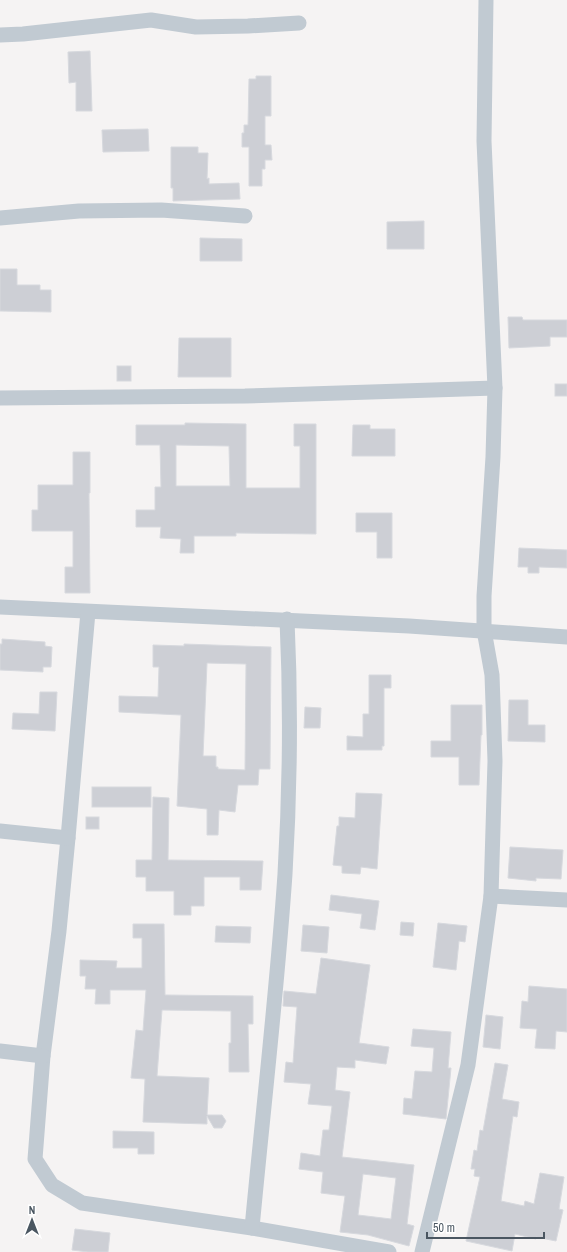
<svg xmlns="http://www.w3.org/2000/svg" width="567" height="1252" viewBox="0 0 567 1252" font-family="'Archivo Narrow',sans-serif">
	<rect width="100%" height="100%" fill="#f5f3f3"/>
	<g fill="#cdcfd5" stroke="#d7d9de" fill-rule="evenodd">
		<path d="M90 51 92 111H76V82L69 83 68 52Z"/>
		<path d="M256 76H271V116H265V145H271L272 160H265V169H262V186H249V147H242V133H244V125H248L249 79H256Z"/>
		<path d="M148 129 149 151 103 152 102 130Z"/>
		<path d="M171 147H198V153H208L207 179 209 178V184L239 183 240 199 173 201V188H171Z"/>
		<path d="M424 221V249H387V222Z"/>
		<path d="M200 238 242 239V261H200Z"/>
		<path d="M0 269H17V285H40V290H51V312L0 311Z"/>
		<path d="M508 317H522L523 320H567V337H550V346L509 348Z"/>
		<path d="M179 338H231V377H178Z"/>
		<rect x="117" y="366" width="14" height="15"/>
		<rect x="555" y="384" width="12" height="12"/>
		<path d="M185 423 246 424V488H300V446H294V424H316V534L236 533V536H194V553H180L181 539 160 538 161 527H136V510H155V487H161L160 445H136V425H185ZM176 445 229 446 230 486H176Z"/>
		<path d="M353 425H370V429H395V456H352Z"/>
		<path d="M73 452H90V493H89L90 593H65V567H73V531H32V510H38V485H73Z"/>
		<path d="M356 513H392V558H377V532H356Z"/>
		<path d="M519 548 567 550V568L539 567V573H528V567H518Z"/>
		<path d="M2 639 45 642V646L52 647 51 667H43V672L0 670V644H2Z"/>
		<path d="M184 644 271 647 270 769H259L258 785H238L235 812 219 810 218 835H207V809L177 806 181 715 119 712V696L158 697 159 667H153V645L184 646ZM207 663 246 664 245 770 218 769V767H216V756H203Z"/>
		<path d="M369 675H391V688H384V746H382V750H347V736L363 737V714H369Z"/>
		<path d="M40 692H57L55 731 12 729 13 713 39 714Z"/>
		<path d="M509 700H528V725H545V742L508 741Z"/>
		<path d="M451 705H482V735H481L479 785H459V757H431V741H451Z"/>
		<path d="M305 707 321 708 320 728H304Z"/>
		<rect x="92" y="787" width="59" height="20"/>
		<path d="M356 793 382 794 377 869 361 867 360 874 342 873V866L333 865 337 826H339V817L355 818Z"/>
		<path d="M153 797 169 798 168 860 263 861 261 890H240V877H204V906H191V915H174V891H146V877H136V860H152Z"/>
		<rect x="86" y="817" width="13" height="12"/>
		<path d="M510 847 563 850 561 879 536 878V881L508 878Z"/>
		<path d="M331 895 379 901 375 930 360 928 362 914 329 910Z"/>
		<path d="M401 922 414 923 413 936 400 935Z"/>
		<path d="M438 923 467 926 465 942 459 941 456 970 433 967Z"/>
		<path d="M133 924H164L165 995 253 996V1024H248L249 1072H229V1043H231V1011L162 1010 157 1076 209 1078 207 1115H222L226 1121 222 1128H214L207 1116V1124L143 1122 145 1079 131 1078 136 1030 143 1031 146 990H110V1004H95L96 989H85L86 976H80V960L117 961 116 968H142V938H133Z"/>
		<path d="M303 925 329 927 327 953 301 951Z"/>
		<path d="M216 926 251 927 250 943 215 942Z"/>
		<path d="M321 958 370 965 359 1043 389 1047 386 1064 355 1060V1068L337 1067 335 1090 350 1092 342 1157 414 1165 407 1224 414 1226 409 1246 368 1235 340 1232 345 1196 321 1193 323 1172 299 1169 301 1153 320 1156 323 1130H329L332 1106 308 1104 311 1084 284 1082 286 1062 293 1063 297 1007 283 1006 284 991 316 994ZM363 1174 396 1178 391 1219 358 1215Z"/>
		<path d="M529 986 567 989V1032L556 1031 555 1049 535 1048 537 1029 520 1028 522 1001 528 1002Z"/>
		<path d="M486 1015 503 1017 500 1049 483 1047Z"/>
		<path d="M413 1029 451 1032 448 1068H451L446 1119 403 1114 404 1098 412 1099 415 1071 432 1072 434 1048 411 1046Z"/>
		<path d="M495 1063 508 1065 502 1099 519 1102 517 1117 513 1116 501 1201 524 1206 525 1201 534 1204 540 1173 564 1177 559 1209 563 1210 556 1241 536 1237V1239L515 1234 512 1251 466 1241 480 1177 474 1176 475 1169H471L474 1150 477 1151 480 1130 483 1131Z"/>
		<path d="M113 1131 154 1132V1154H138V1148H113Z"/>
		<path d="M75 1229 110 1233 108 1252H88L72 1250Z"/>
	</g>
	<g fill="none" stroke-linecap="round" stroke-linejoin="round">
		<g stroke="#c1cad2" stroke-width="15">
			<path d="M0 35 23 34 151 20 196 27 248 26 299 23"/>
			<path d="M0 218 79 211 161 210 245 216"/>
			<path d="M0 398 245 396 495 388"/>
			<path d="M0 607 409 626 567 637"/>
			<path d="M88 612 68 838 59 931 43 1056 35 1159 52 1185 82 1203 252 1228 389 1252"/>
			<path d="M0 831 68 838"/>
			<path d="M491 896 567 900"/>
			<path d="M0 1051 43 1056"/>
			<path d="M252 1228C263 1110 277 992 285 874 290 789 291 704 287 619"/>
			<path d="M422 1252 468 1065 491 896 495 761 492 675 484 630V596L493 457 495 388 484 141 486 0"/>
		</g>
	</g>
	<g transform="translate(32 1220)" stroke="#ffffff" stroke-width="3" paint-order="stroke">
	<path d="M0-3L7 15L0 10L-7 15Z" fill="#4a5661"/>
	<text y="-6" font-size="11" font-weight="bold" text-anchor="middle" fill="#4a5661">N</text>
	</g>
	<path d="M427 1232v6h117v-6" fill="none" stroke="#4a5661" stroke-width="2"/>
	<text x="433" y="1232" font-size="12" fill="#4a5661" stroke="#ffffff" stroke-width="3" paint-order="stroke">50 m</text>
</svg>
